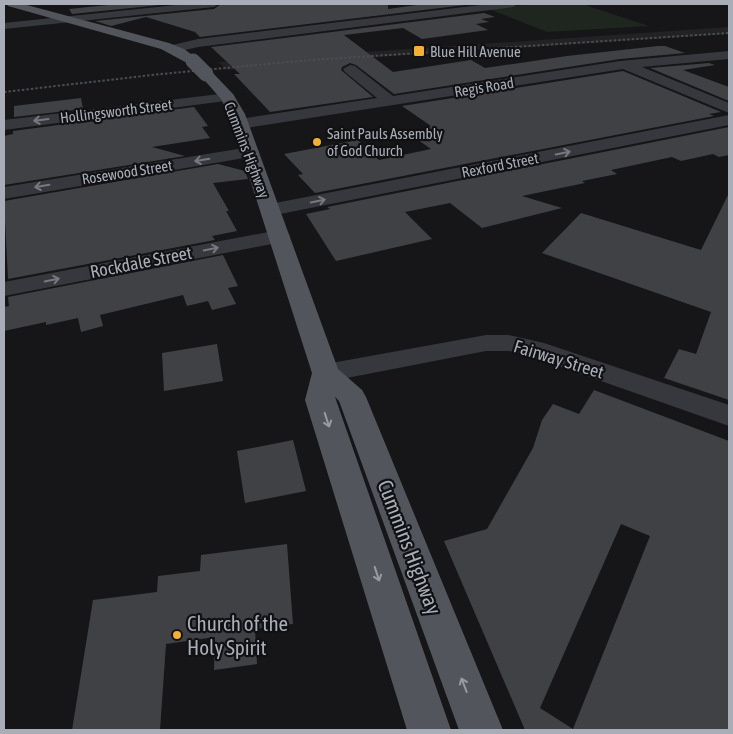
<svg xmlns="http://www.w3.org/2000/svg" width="733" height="734" viewBox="0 0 733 734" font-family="'Asap Condensed',sans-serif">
	<rect width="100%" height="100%" fill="#161618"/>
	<path fill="#222225" d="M729 27V34L345 59 227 70 218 62Z"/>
	<path fill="#1e261f" d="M533 4H582L649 26 547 32 489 9Z"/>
	<g fill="#404145" fill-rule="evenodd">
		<path d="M118 4H170L72 14 69 9Z"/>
		<path d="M221 4H388V9L424 4 465 5 200 37 195 32 146 17 111 26 95 21 214 9Z"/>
		<path d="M484 13 495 17 481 19 489 22 476 24 488 30 422 39 403 28 344 35 393 72 471 60 485 68 567 56 658 46H665L685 53 620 59 394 94 356 65 350 63 342 67 341 70 373 97 270 112 234 74H240L211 47Z"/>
		<path d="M709 63 715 65 683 70 729 87V101L650 68Z"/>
		<path d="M623 71 721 112 709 114 714 116 315 193 298 175 303 174 284 154 358 140 379 160 431 149 414 137 434 133 426 127 431 126 402 106Z"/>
		<path d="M81 98 83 109 14 117V106Z"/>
		<path d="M194 107 208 126 202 127 210 138 152 147 185 156 4 185V136L13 134V131Z"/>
		<path d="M729 127V155L719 157 713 154 681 161 672 157 611 170 617 174 582 181 585 183 522 196 562 208 482 228 450 203 405 212 432 239 336 261 306 214 330 209 327 207Z"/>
		<path d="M218 164 245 171 248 179 213 183 229 211H226L237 231 212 236 215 240 8 279 4 201Z"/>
		<path d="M729 193V400L664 378 679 349 696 354 711 312 542 253 581 213 701 250Z"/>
		<path d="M223 255 238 286 228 288 236 304 212 310 208 301 187 306 183 295 100 315 103 326 81 332 78 318 46 325V322L4 331V307L9 306 8 297Z"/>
		<path d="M217 344 223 381 164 391 162 353Z"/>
		<path d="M594 390 729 441V730H525L444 541 487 529 533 448 542 420 553 404 579 414ZM621 524 650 536 573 729 540 708Z"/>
		<path d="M293 440 306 491 245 503 237 451Z"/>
		<path d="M287 544 293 624 255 629 257 664 214 670 215 637 166 644 160 730H72L93 600 157 592 158 576 200 571 201 555Z"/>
	</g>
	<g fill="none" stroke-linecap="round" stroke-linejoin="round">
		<g fill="#37383d" fill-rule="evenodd">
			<path d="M186 4H219L214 7 4 29V23Z"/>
			<path d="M489 4H518L513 7 198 47 172 53 166 49 168 46 198 39Z"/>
			<path d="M729 51V59L642 67 729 103V113L623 69 240 129 234 127 232 124 234 121 240 119 377 98 345 72 343 69 350 65 355 66 393 96 620 61Z"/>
			<path d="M228 93 233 94 235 97 233 100 4 130V120Z"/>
			<path d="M729 115V125L270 216 263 214 260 210 263 206 270 204Z"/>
			<path d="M250 147 256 148 259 152 256 156 4 199V187Z"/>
			<path d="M279 230 287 231 290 236 287 241 4 296V282Z"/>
			<path d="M486 335H509L544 343 729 405V426L527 355 509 351H486L326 382 316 379 312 373 316 367 326 364Z"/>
		</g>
		<g fill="#53555c" fill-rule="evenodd">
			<path d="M7 4H23L169 43 184 49 199 60 197 63H187L161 49 8 6Z"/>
			<path d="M206 70 211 71 233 94 245 114 338 369 362 390 366 397 503 730H459L339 401 335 397 451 730H407L305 400 312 373 229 114 221 99 199 74Z"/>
		</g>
		<path stroke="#4a4c52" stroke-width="2" stroke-dasharray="2.5 2" stroke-linecap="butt" d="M4 92 161 74 311 60 729 33"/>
		<path stroke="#53555c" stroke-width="12" d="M192 60 194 62"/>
		<path stroke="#53555c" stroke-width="15" d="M193 61 206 74"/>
	</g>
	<defs><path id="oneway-shaft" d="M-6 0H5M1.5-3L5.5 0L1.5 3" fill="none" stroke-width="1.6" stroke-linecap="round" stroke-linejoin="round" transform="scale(1.25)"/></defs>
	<g stroke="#757881">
		<use href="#oneway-shaft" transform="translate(41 120) rotate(173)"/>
		<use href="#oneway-shaft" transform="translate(563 153) rotate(-11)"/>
		<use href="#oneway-shaft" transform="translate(202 160) rotate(171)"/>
		<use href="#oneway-shaft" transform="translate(42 186) rotate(171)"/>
		<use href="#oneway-shaft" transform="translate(318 201) rotate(-11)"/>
		<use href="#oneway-shaft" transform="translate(211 249) rotate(-11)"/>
		<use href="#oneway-shaft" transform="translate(52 280) rotate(-11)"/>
	</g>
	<g stroke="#979ba6">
		<use href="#oneway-shaft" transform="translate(327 420) rotate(72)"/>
		<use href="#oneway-shaft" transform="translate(377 574) rotate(72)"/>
		<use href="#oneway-shaft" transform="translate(464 685) rotate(-111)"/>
	</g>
	<g fill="#f2b134" stroke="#111113" stroke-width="2">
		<rect x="413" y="45" width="12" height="12" rx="2.5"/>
		<circle cx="317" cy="142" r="5"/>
		<circle cx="177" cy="635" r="5"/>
	</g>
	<g text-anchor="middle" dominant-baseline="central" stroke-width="4.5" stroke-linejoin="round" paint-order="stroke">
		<g font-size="15" fill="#a8adb8" stroke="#111113" text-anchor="start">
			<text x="430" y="51">Blue Hill Avenue</text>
			<text x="327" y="133">Saint Pauls Assembly<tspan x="327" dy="17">of God Church</tspan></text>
		</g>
		<g font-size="15" fill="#a8adb8" stroke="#111113">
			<text transform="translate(484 87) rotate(-9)">Regis Road</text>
			<text transform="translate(116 111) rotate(-7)">Hollingsworth Street</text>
			<text transform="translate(247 150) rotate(69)">Cummins Highway</text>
			<text transform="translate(500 165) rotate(-11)">Rexford Street</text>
			<text transform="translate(127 172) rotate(-9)">Rosewood Street</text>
		</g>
		<g font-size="18" fill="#a8adb8" stroke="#111113">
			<text transform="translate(141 262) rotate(-11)">Rockdale Street</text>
			<text transform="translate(559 359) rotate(17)">Fairway Street</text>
		</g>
		<g font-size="21" fill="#a8adb8" stroke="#111113">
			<text transform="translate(410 547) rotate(69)">Cummins Highway</text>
		</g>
		<g font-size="21" fill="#a8adb8" stroke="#111113" text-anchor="start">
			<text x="187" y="623">Church of the<tspan x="187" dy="24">Holy Spirit</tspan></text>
		</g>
	</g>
	<rect width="733" height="734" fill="none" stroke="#a8adb8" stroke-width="10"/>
</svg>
